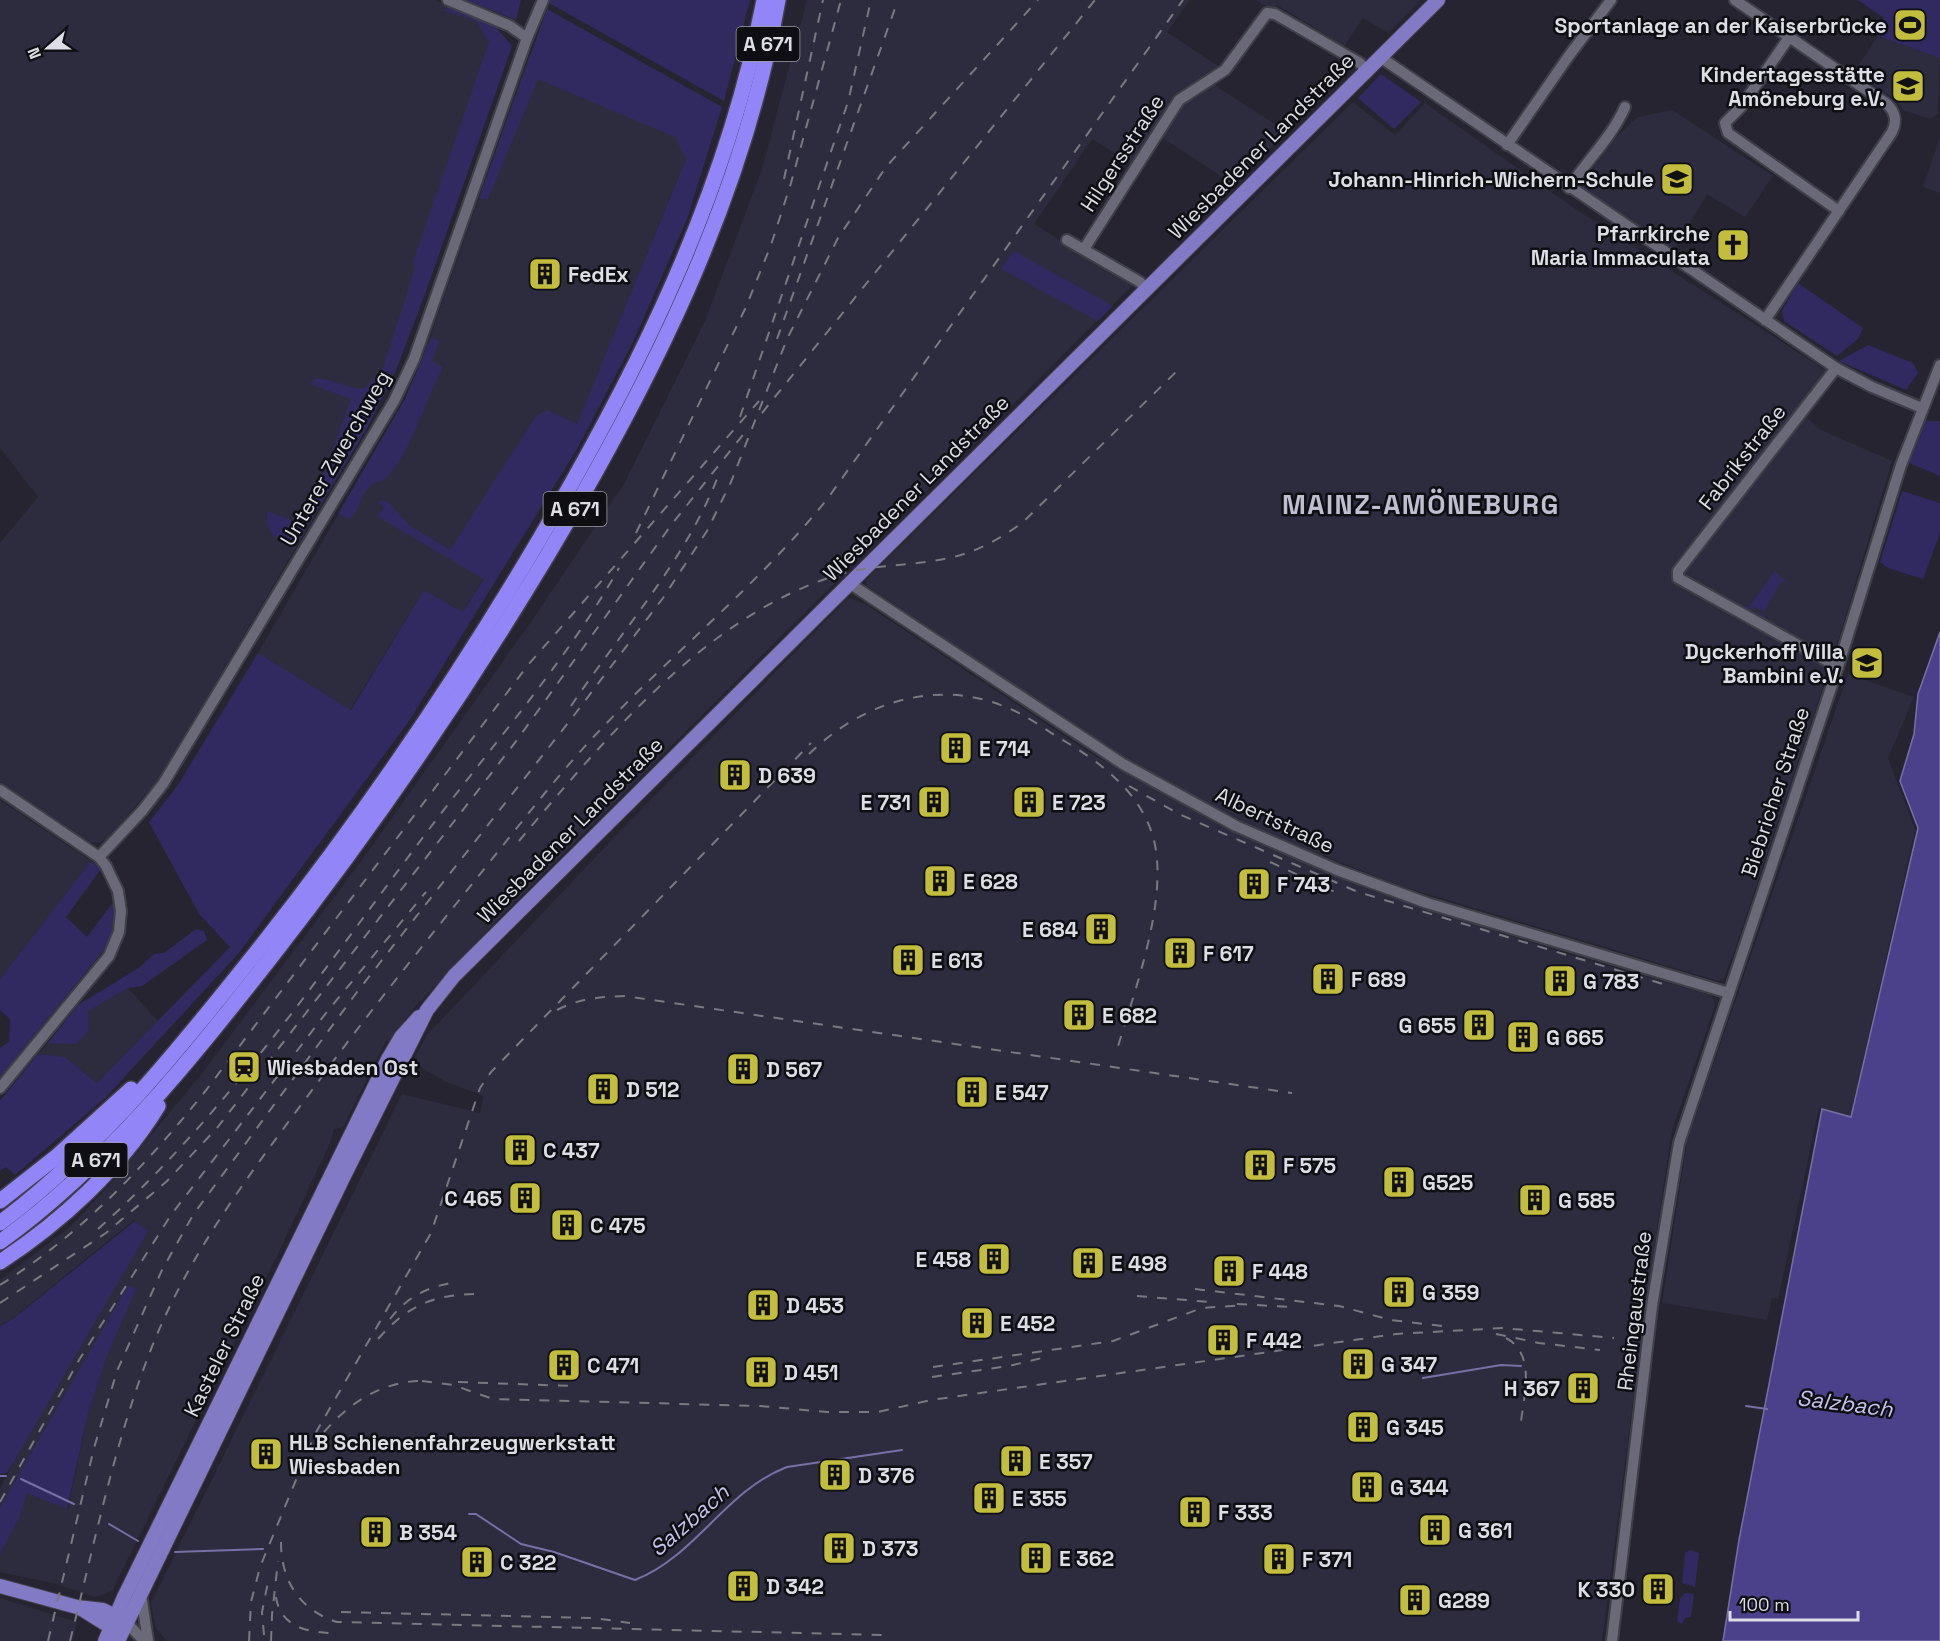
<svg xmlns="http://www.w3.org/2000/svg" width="1940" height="1641" viewBox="0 0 1940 1641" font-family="'Space Grotesk',sans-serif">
	<rect width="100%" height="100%" fill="#252430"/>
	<g fill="#2d2c3e">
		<path d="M0 0H435L494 25 512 46 425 294 396 370 367 428 157 781 108 838 99 843 89 842 0 782V543L38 497 0 448Z"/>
		<path d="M807 0H1190L1167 32 1230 74 1215 84 1219 88 1287 132 1230 186 1218 174 1152 131 1131 163 1092 139 1034 224 1133 285 508 909 415 1007 389 1042 386 1041 343 1127 334 1129 331 1141 275 1260 112 1591 95 1597 56 1584 0 1572V1556L20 1516 27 1492 68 1509 88 1413 107 1356 135 1290 128 1285 0 1507V1488L29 1433 147 1231 134 1220 13 1318 0 1325V1280L68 1229 114 1180 200 1076 362 860 533 619 625 482 705 321 762 169Z"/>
		<path d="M1256 0H1421L1388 33 1363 18 1344 46 1277 5 1273 10Z"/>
		<path d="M1878 36 1940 58 1938 114 1930 119 1903 110 1896 100 1854 72Z"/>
		<path d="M529 56 696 134 577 425 463 612 424 590 350 710 258 653 405 399 417 373Z"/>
		<path d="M1353 102 1395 135 1425 103 1574 208 1827 371 1799 411 1821 430 1892 461 1833 658 1734 952 1724 978 1718 981 1401 886 1271 835 1178 788 1088 735 867 586 866 581 871 575Z"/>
		<path d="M1672 110 1773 176 1745 217 1707 194 1673 251 1584 190 1582 183 1615 138 1638 117Z"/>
		<path d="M1940 137V193L1923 187Z"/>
		<path d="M851 599 865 604 1090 753 1221 826 1370 890 1570 955 1711 995 1714 999 1715 1006 1672 1130 1645 1309 1602 1641H167L155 1627 151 1603 402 1094 480 1113 484 1096 444 1081 415 1064 414 1059 427 1035 606 846 846 600Z"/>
		<path d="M1848 674 1914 697 1888 758 1915 830 1850 1117 1819 1108 1778 1299 1772 1298 1767 1320 1662 1303 1687 1141Z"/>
		<path d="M0 800 91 861 0 979Z"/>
		<path d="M128 988 158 1021 97 1083 65 1057 38 1054 48 1043H77L89 1030 87 1011Z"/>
		<path d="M0 1598 77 1622 73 1641H0Z"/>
	</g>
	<g fill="#312a61">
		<path d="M466 0H521L516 20Z"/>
		<path d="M550 0H750L724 101 549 3Z"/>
		<path d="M1858 0H1940V58L1878 36 1874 33 1884 18Z"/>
		<path d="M452 6 494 25 512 46 425 294 396 370 367 428 298 541 288 545C271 536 266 530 267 511L305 526 351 399 310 384 314 379C332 377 347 391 365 388L383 368 415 268 413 262 489 42 476 21 443 10Z"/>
		<path d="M547 9 722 107 687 219 633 342 577 449 409 721 238 954 105 1098 15 1175 6 1167 0 1171V1101L38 1054 65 1057 97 1083 230 947 199 914 149 822 178 785 258 653 351 710 424 590 463 612 484 579 378 517 384 507 377 502 383 500 389 503 409 525 450 550 536 416 547 410 577 424 686 159 675 137 538 79 488 199 479 198Z"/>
		<path d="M1381 74 1421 102 1394 129 1358 98Z"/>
		<path d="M1014 251 1113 306 1098 321 1001 269Z"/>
		<path d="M1798 283 1863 328 1858 339 1837 356 1784 321 1782 311Z"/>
		<path d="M431 338 439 341 432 361 443 367C427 397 410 453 388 476 383 481 373 482 368 488 359 497 360 512 349 519L338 514 405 399Z"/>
		<path d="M1868 345 1913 363 1918 373 1906 390 1839 361Z"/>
		<path d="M1926 421H1940V476L1909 463Z"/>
		<path d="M1902 491 1940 503V533L1923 579 1888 568 1880 562Z"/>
		<path d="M1775 571 1789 585 1782 581 1762 614 1767 619 1760 616 1762 611 1753 606 1751 611 1743 605 1749 607Z"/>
		<path d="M91 861 101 869 66 917 87 937 115 900 112 934 103 951 0 1077V1048L9 1042 10 1019 0 1010V979Z"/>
		<path d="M196 929 204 931 207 940 142 986 128 988 88 1011 89 1030 77 1044 48 1043 78 1005 140 967 154 954 164 953Z"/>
		<path d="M135 1221 148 1231 7 1473 0 1474V1326L14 1318Z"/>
		<path d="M128 1285 136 1289 107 1356 88 1413 67 1509 27 1493 20 1516 0 1555V1507Z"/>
		<path d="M1690 1550 1699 1553 1695 1587 1682 1583 1685 1553Z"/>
		<path d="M1685 1593 1694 1594 1691 1617 1685 1618 1682 1624 1677 1621 1680 1598Z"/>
	</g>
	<path fill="#4b418b" stroke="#7770a6" stroke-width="1.5" d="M1940 632V1641H1723L1739 1540 1822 1109 1851 1117 1918 828 1900 781 1914 734 1918 694Z"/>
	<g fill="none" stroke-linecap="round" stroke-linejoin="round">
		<g stroke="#7770a6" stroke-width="2">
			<path d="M1423 1378 1501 1365 1521 1366"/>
			<path d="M1746 1406 1767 1409"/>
			<path d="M0 1476H6"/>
			<path d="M21 1479 74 1504"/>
			<path d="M469 1514H476L521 1544 554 1552 635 1580C695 1557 726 1490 787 1467L902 1450"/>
			<path d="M109 1524 138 1541"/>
			<path d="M175 1552 263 1549"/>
		</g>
		<defs>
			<g id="minor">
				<path d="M448 0 510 26 527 38"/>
				<path d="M1735 0 1887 104C1896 113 1897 121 1892 132L1765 320"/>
				<path d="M1790 36 1741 107 1725 123 1728 133 1839 211"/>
				<path d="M1380 57 1836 368 1872 387 1922 408"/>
				<path d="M1507 145 1568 57 1611 0"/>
				<path d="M1569 188C1587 160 1612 137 1625 107"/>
				<path d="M1067 240 1140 282 1146 289"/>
				<path d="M1084 249 1179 100 1225 70 1267 13 1275 14 1360 63 1367 71"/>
				<path d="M1836 368 1678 571V578L1838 667"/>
				<path d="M849 583 1123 764 1236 826 1337 870 1427 903 1729 993"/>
				<path d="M0 790 99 857 106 866 118 891 121 911 119 932 109 956 0 1088"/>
				<path d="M99 857 142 811 163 784 394 401 414 359 527 38 543 0"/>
				<path d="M141 1594 148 1641"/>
				<path d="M127 1623 144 1641"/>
				<path d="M1612 1641 1652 1306 1679 1143 1838 667 1901 465 1940 365"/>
			</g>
			<g id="major">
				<path d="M0 1586 77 1607 103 1610 122 1619"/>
				<path d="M80 1608 117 1631"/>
				<path d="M105 1641 124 1597 388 1059 401 1037 419 1017"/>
				<path d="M118 1641 344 1176 427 1010 454 976 1438 0"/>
			</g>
			<g id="highway">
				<path d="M0 1201 56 1157 131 1089"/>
				<path d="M0 1223C104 1145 185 1042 266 940 366 813 457 679 539 540 639 370 726 195 764 0"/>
				<path d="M0 1242C108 1164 191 1059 272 956 372 828 464 694 547 556 650 383 743 200 778 0"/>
				<path d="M0 1262C61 1222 120 1168 158 1106"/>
			</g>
		</defs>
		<use href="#minor" stroke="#403f49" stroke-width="14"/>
		<use href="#major" stroke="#403f49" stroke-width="16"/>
		<use href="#highway" stroke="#403f49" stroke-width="18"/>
		<use href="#minor" stroke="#696977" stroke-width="10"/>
		<use href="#major" stroke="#827ac4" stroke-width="14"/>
		<use href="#highway" stroke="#9285f8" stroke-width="15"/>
		<g stroke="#797983" stroke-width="2" stroke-dasharray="10 10" stroke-linecap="butt">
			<path d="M784 179 823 0"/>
			<path d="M777 339 898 0"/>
			<path d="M762 413 1095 0"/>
			<path d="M740 417 848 102 871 0"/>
			<path d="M636 533 746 307 771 245 791 183 841 0"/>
			<path d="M571 706C622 630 688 558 720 471"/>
			<path d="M809 754C861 703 937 677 1008 708 1028 716 1047 731 1066 742 1106 766 1145 797 1155 845 1167 906 1133 995 1116 1053"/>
			<path d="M1129 786 1179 814 1358 892 1663 984"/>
			<path d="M519 841C602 742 702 621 828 578 866 564 905 567 944 559 973 554 998 540 1022 523L1181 367"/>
			<path d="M1270 862 1335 892"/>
			<path d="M557 1010C580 998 600 997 625 996L1292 1093"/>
			<path d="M98 1229C227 1114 324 968 427 832 492 745 566 662 619 568"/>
			<path d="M0 1285C83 1233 147 1164 207 1089L528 665 759 401"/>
			<path d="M1195 1289 1339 1306 1391 1320 1442 1326"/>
			<path d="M1137 1296 1210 1302"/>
			<path d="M0 1303 106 1233 167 1181 217 1128 517 740 672 524 746 431"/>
			<path d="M1237 1304 1291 1307"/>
			<path d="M390 1319C408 1296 427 1287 456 1282"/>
			<path d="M1496 1334 1539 1343 1600 1350"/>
			<path d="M1506 1338C1536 1354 1524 1395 1521 1422"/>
			<path d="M378 1339C408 1305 434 1294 479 1294"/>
			<path d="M933 1367 1113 1341 1202 1308 1245 1305"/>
			<path d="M932 1377 1009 1366 1050 1356"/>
			<path d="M422 1381 453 1385 493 1399 760 1406 827 1412H878L931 1400 1396 1334 1503 1328 1614 1338"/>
			<path d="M458 1382 572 1386"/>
			<path d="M324 1432C351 1401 386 1379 428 1381"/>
			<path d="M0 1502 79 1360 171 1215 326 1013 426 892"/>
			<path d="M281 1542C281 1580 299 1610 337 1622L883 1635"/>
			<path d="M276 1597C280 1626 306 1632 330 1633"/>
			<path d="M341 1612 594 1618 630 1623"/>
			<path d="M264 1635 262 1612 268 1582"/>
			<path d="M48 1641 94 1448 117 1371 162 1270 193 1215 357 992 575 714 663 598 707 531 731 482 787 339 838 238 886 167 1038 0"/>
			<path d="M70 1641C94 1546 113 1449 148 1357 187 1253 256 1166 321 1078 369 1012 421 948 472 884 507 841 541 796 578 754 658 664 753 592 828 498L1183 0"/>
			<path d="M249 1641 251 1602 260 1567 315 1434 431 1233 480 1088 491 1072 811 743"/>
			<path d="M271 1641 272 1615 278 1561"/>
		</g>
	</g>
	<defs>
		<symbol id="stadium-square" viewBox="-11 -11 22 22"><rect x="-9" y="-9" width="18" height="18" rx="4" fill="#c3bd3e" stroke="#0e0e13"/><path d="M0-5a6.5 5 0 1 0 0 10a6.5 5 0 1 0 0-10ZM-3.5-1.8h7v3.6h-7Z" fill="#111"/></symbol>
		<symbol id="school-square" viewBox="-11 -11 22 22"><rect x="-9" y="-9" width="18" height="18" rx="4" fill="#c3bd3e" stroke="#0e0e13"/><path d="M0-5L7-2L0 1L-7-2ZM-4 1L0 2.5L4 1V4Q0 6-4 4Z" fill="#111"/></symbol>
		<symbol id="church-square" viewBox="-11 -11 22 22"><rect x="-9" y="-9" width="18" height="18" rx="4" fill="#c3bd3e" stroke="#0e0e13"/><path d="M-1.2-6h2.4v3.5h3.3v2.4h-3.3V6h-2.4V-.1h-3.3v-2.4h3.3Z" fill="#111"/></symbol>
		<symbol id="building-square" viewBox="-11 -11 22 22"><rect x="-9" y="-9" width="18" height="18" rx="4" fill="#c3bd3e" stroke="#0e0e13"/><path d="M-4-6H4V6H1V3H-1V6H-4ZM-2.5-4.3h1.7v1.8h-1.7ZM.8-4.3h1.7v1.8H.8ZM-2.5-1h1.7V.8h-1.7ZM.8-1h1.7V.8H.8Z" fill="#111"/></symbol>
		<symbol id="station-square" viewBox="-11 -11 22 22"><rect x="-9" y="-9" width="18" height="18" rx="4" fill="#c3bd3e" stroke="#0e0e13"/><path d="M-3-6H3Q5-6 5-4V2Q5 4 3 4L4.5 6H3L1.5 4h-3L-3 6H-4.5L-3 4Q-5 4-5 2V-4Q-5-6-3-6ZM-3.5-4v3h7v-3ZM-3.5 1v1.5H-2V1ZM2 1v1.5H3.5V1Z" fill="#111"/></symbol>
	</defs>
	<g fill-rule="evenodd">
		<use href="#stadium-square" x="1891" y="6" width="38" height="38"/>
		<use href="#school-square" x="1889" y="67" width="38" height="38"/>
		<use href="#school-square" x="1658" y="160" width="38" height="38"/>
		<use href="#church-square" x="1714" y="226" width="38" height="38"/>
		<use href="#building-square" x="526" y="255" width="38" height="38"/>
		<use href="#school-square" x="1848" y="644" width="38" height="38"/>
		<use href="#building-square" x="937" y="729" width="38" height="38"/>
		<use href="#building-square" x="716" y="756" width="38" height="38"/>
		<use href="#building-square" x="915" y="783" width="38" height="38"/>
		<use href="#building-square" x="1010" y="783" width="38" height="38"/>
		<use href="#building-square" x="921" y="862" width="38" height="38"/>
		<use href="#building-square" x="1235" y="865" width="38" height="38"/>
		<use href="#building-square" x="1082" y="910" width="38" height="38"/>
		<use href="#building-square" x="1161" y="934" width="38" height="38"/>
		<use href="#building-square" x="889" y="941" width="38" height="38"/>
		<use href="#building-square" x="1309" y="960" width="38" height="38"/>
		<use href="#building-square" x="1541" y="962" width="38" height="38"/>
		<use href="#building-square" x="1060" y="996" width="38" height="38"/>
		<use href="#building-square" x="1460" y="1006" width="38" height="38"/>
		<use href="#building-square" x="1504" y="1018" width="38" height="38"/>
		<use href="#station-square" x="225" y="1048" width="38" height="38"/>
		<use href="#building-square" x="724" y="1050" width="38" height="38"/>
		<use href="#building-square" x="584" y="1070" width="38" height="38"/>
		<use href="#building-square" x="953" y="1073" width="38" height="38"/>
		<use href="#building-square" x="501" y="1131" width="38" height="38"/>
		<use href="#building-square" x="1241" y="1146" width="38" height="38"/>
		<use href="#building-square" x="1380" y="1163" width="38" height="38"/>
		<use href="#building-square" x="506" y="1179" width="38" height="38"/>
		<use href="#building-square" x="1516" y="1181" width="38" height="38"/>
		<use href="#building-square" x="548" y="1206" width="38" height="38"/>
		<use href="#building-square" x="975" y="1240" width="38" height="38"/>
		<use href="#building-square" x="1069" y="1244" width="38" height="38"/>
		<use href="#building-square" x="1210" y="1252" width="38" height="38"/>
		<use href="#building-square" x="1380" y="1273" width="38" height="38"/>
		<use href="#building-square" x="744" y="1286" width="38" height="38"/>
		<use href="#building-square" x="958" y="1304" width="38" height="38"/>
		<use href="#building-square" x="1204" y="1321" width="38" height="38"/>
		<use href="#building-square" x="1339" y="1345" width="38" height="38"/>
		<use href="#building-square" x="545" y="1346" width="38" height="38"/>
		<use href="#building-square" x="742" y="1353" width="38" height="38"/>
		<use href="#building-square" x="1564" y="1369" width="38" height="38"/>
		<use href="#building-square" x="1344" y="1408" width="38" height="38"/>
		<use href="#building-square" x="247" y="1435" width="38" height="38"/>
		<use href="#building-square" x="997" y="1442" width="38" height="38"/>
		<use href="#building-square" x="816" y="1456" width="38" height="38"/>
		<use href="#building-square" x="1348" y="1468" width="38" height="38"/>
		<use href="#building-square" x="970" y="1479" width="38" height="38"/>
		<use href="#building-square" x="1176" y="1493" width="38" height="38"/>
		<use href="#building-square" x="1416" y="1511" width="38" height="38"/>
		<use href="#building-square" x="357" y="1513" width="38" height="38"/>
		<use href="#building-square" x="820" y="1529" width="38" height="38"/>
		<use href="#building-square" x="1017" y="1539" width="38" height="38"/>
		<use href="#building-square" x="1260" y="1540" width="38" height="38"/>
		<use href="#building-square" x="458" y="1543" width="38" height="38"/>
		<use href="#building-square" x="724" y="1567" width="38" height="38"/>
		<use href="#building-square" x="1639" y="1570" width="38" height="38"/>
		<use href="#building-square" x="1396" y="1581" width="38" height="38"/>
	</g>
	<g text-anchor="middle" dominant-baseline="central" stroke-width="5" stroke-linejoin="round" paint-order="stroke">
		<g fill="#0e0e13" stroke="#9f9fa6" stroke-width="1.5">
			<rect x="736.5" y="27" width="63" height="34" rx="4.5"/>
			<rect x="543.5" y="492" width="63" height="34" rx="4.5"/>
			<rect x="64.5" y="1143" width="63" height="34" rx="4.5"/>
		</g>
		<g font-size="20" font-weight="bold" fill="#dddde5">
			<text x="768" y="44">A 671</text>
			<text x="575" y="509">A 671</text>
			<text x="96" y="1160">A 671</text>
		</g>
		<g font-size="21" font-weight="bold" fill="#dddde5" stroke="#0e0e13" text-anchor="start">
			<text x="1887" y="25" text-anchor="end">Sportanlage an der Kaiserbrücke</text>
			<text x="1885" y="74" text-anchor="end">Kindertagesstätte<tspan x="1885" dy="24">Amöneburg e.V.</tspan></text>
			<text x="1654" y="179" text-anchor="end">Johann-Hinrich-Wichern-Schule</text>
			<text x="1710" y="233" text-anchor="end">Pfarrkirche<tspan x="1710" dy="24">Maria Immaculata</tspan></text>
			<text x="568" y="274">FedEx</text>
			<text x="1844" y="651" text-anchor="end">Dyckerhoff Villa<tspan x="1844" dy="24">Bambini e.V.</tspan></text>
			<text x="979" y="748">E 714</text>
			<text x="758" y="775">D 639</text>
			<text x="911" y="802" text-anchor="end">E 731</text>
			<text x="1052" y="802">E 723</text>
			<text x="963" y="881">E 628</text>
			<text x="1277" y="884">F 743</text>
			<text x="1078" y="929" text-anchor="end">E 684</text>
			<text x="1203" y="953">F 617</text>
			<text x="931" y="960">E 613</text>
			<text x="1351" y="979">F 689</text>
			<text x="1583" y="981">G 783</text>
			<text x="1102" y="1015">E 682</text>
			<text x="1456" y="1025" text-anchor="end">G 655</text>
			<text x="1546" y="1037">G 665</text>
			<text x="267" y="1067">Wiesbaden Ost</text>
			<text x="766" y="1069">D 567</text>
			<text x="626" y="1089">D 512</text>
			<text x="995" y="1092">E 547</text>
			<text x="543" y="1150">C 437</text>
			<text x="1283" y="1165">F 575</text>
			<text x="1422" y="1182">G525</text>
			<text x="502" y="1198" text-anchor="end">C 465</text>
			<text x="1558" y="1200">G 585</text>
			<text x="590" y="1225">C 475</text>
			<text x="971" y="1259" text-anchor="end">E 458</text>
			<text x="1111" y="1263">E 498</text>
			<text x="1252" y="1271">F 448</text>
			<text x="1422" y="1292">G 359</text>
			<text x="786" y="1305">D 453</text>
			<text x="1000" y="1323">E 452</text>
			<text x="1246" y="1340">F 442</text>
			<text x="1381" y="1364">G 347</text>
			<text x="587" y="1365">C 471</text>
			<text x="784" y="1372">D 451</text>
			<text x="1560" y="1388" text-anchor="end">H 367</text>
			<text x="1386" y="1427">G 345</text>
			<text x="289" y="1442">HLB Schienenfahrzeugwerkstatt<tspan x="289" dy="24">Wiesbaden</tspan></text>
			<text x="1039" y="1461">E 357</text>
			<text x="858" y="1475">D 376</text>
			<text x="1390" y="1487">G 344</text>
			<text x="1012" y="1498">E 355</text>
			<text x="1218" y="1512">F 333</text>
			<text x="1458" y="1530">G 361</text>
			<text x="399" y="1532">B 354</text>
			<text x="862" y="1548">D 373</text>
			<text x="1059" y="1558">E 362</text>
			<text x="1302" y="1559">F 371</text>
			<text x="500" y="1562">C 322</text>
			<text x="766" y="1586">D 342</text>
			<text x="1635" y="1589" text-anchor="end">K 330</text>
			<text x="1438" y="1600">G289</text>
		</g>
		<g font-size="21" fill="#dddde5" stroke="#0e0e13">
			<text transform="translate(1261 146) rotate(-45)">Wiesbadener Landstraße</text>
			<text transform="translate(1122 153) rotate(-57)">Hilgersstraße</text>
			<text transform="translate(1742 457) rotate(-52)">Fabrikstraße</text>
			<text transform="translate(335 458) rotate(-60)">Unterer Zwerchweg</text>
			<text transform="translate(916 488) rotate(-45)">Wiesbadener Landstraße</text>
			<text transform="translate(1775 792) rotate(-72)">Biebricher Straße</text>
			<text transform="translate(1275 820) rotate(25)">Albertstraße</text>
			<text transform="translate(570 830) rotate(-45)">Wiesbadener Landstraße</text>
			<text transform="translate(1634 1311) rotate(-83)">Rheingaustraße</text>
			<text transform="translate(224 1345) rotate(-64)">Kasteler Straße</text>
		</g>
		<g font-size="22" font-style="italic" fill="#c4c3ed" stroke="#0e0e13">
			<text transform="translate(1845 1403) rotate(7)">Salzbach</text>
			<text transform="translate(689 1520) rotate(-41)">Salzbach</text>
		</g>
		<g font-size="27" font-weight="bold" letter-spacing="1.5" fill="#bebece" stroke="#0e0e13">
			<text x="1421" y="504">MAINZ-AMÖNEBURG</text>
		</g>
	</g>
	<g transform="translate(48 48) rotate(249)" stroke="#0e0e13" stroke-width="4.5" paint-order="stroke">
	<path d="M0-4.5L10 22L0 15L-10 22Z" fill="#dddde5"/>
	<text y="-9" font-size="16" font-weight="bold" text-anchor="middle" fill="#dddde5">N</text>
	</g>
	<path d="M1730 1611v9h128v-9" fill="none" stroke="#dddde5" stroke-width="3"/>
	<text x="1739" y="1611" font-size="18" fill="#dddde5" stroke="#0e0e13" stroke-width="4.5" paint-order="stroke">100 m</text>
</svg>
